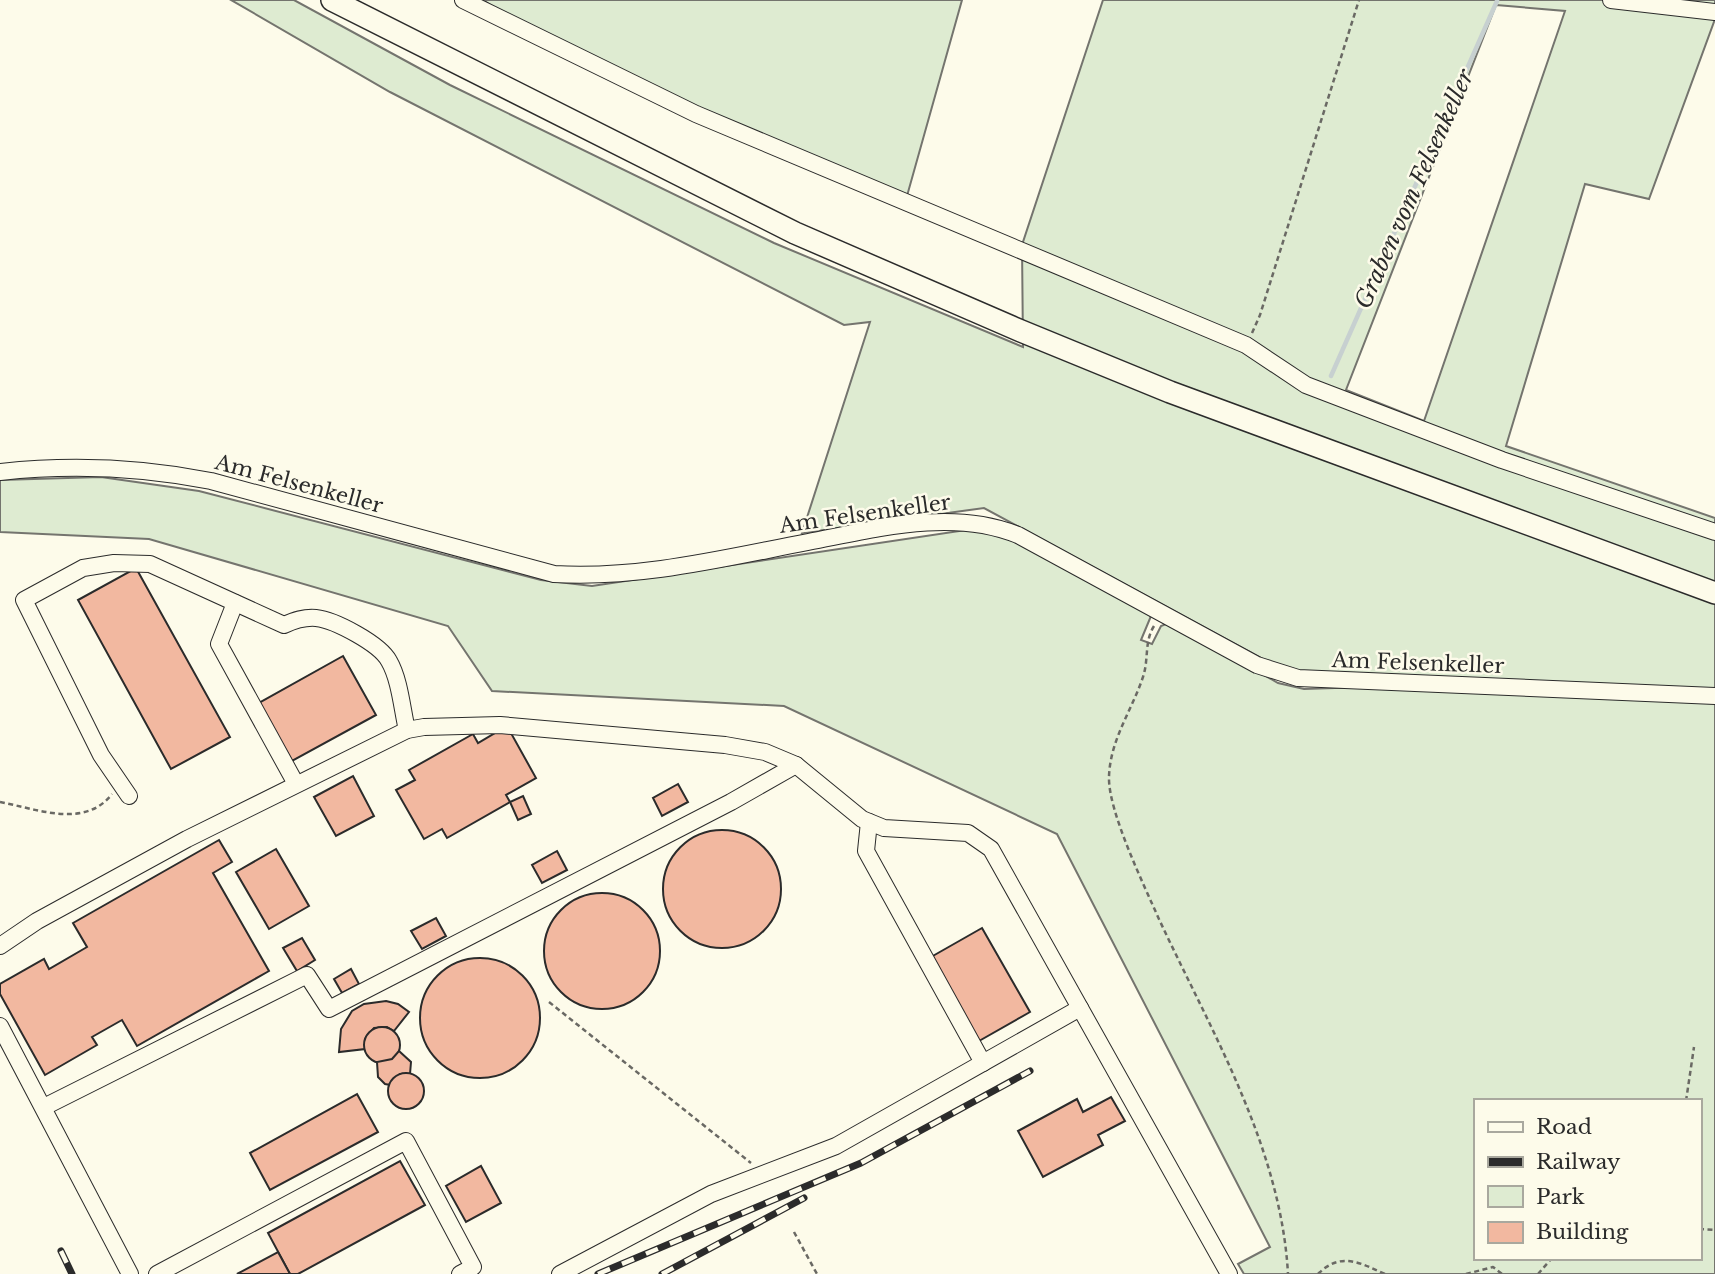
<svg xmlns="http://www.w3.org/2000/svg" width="1715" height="1274" viewBox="0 0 1715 1274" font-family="'Libre Baskerville',serif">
	<rect width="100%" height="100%" fill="#fdfbea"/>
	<g fill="#deebd1" stroke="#74746e" stroke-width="2" fill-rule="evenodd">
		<path d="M231 0H294L450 85 774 243 1023 347 1022 245 1103 0H1715V19L1649 199 1585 184 1506 446 1715 518V692L1317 675 1272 664 984 508 802 533 870 322 844 325 390 92ZM1496 5 1565 11 1424 421 1346 390Z"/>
		<path d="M483 0H962L907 196 708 113 504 14Z"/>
		<path d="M101 477 199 491 541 580 592 586 986 527 1147 609 1151 616 1141 640 1152 644 1161 626 1171 622 1278 683 1304 689 1366 687 1715 702V1274H1244L1238 1264 1270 1247 1057 834 784 706 492 691 448 626 149 539 0 532V480ZM1475 1101H1699V1258H1475Z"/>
	</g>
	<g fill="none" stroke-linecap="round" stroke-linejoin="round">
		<path stroke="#c7d0d0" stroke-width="4.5" d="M1331 376 1497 1"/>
	</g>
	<g fill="#f2b8a0" stroke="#2b2b2b" stroke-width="2">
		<path d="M136 568 230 737 171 769 78 600Z"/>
		<path d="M343 656 376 715 292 761 259 703Z"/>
		<path d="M507 726 536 778 506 795 510 802 447 838 442 829 424 839 396 790 415 780 409 770 473 734 478 743Z"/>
		<path d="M353 776 374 816 336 836 314 797Z"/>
		<path d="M678 784 688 802 662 816 653 798Z"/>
		<path d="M523 796 531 814 518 820 510 802Z"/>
		<circle cx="722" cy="889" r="59"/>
		<path d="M219 840 232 862 213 873 269 971 137 1046 122 1020 92 1037 97 1045 45 1075 0 994V984L44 959 49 969 87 947 73 923Z"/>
		<path d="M276 849 309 906 269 929 236 872Z"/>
		<path d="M557 851 567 870 542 883 532 865Z"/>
		<circle cx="602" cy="951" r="58"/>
		<path d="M436 918 446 936 422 949 411 931Z"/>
		<path d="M982 928 1030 1012 979 1041 931 957Z"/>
		<path d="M302 938 315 960 297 971 283 948Z"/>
		<circle cx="480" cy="1018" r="60"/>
		<path d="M351 969 359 984 342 993 334 979Z"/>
		<path d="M386 1001 398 1004 409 1012 394 1031 387 1027 374 1028 366 1037 365 1049 339 1052 341 1029 352 1011 364 1004Z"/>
		<circle cx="382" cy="1045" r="18"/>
		<path d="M399 1051 411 1062 410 1074H400L390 1085 385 1084 378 1077 377 1062 392 1059Z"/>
		<circle cx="406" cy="1091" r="18"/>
		<path d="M357 1094 378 1132 270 1190 250 1153Z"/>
		<path d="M1111 1097 1125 1121 1098 1135 1103 1145 1043 1177 1018 1131 1077 1099 1083 1112Z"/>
		<path d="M400 1161 425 1205 298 1274H290L268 1233Z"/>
		<path d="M481 1166 501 1203 466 1222 446 1186Z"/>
		<path d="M278 1252 290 1274H237Z"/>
	</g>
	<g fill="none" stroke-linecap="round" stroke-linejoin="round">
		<defs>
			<g id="minor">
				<path d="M463 0 696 114 1246 345 1306 385 1502 460 1715 532"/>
				<path d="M1611 0 1715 12"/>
				<path d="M0 472C72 464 140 467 211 481L554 574C641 579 724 558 808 542 876 529 952 508 1018 535L1257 665 1298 678 1715 696"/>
				<path d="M235 603 219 644 296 784"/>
				<path d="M129 796 101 755 24 600 83 568 114 563 150 564 284 625C295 620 304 617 316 618 335 620 380 644 389 661 400 680 402 709 407 730"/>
				<path d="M869 822 866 851 983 1063"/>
				<path d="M0 946 37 921 187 839 407 730 424 727 500 725 725 745 765 752 796 765 862 819 884 828 968 833 991 849 1229 1274"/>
				<path d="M0 1026 130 1274"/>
				<path d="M44 1107 307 975 329 1009 731 802 796 765"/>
				<path d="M157 1274 406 1141 473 1267 460 1274"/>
				<path d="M560 1274 711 1194 836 1146 1080 1008"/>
			</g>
			<path id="major" d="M332 0 795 233 1021 331 1170 392 1715 593"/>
		</defs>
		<use href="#minor" stroke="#2b2b2b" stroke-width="18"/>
		<use href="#major" stroke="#2b2b2b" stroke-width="24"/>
		<g stroke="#6a6964" stroke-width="2.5" stroke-dasharray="5 3.5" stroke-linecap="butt">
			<path d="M1252 333 1260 315 1359 0"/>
			<path d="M1154 626C1144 642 1149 659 1143 677 1132 710 1110 740 1109 777 1108 811 1144 885 1158 917 1211 1031 1281 1147 1288 1274"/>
			<path d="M0 802C37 809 85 829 112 794"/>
			<path d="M549 1002 751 1163"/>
			<path d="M1686 1101 1694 1047"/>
			<path d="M1699 1229 1715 1230"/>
			<path d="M794 1232 817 1274"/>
			<path d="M1318 1274C1341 1251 1360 1263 1385 1274"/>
			<path d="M1466 1274 1493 1267 1502 1274"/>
			<path d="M1538 1274 1552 1258"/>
		</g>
		<use href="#minor" stroke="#fdfbea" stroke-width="16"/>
		<use href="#major" stroke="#fdfbea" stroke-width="21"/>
		<defs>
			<g id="rail">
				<path d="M61 1251 72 1274"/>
				<path d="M598 1274 861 1163 1030 1071"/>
				<path d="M662 1274 804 1198"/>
			</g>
		</defs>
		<use href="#rail" stroke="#2b2b2b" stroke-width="7"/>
		<use href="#rail" stroke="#fdfbea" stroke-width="4.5" stroke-dasharray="13" stroke-linecap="butt"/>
	</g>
	<g text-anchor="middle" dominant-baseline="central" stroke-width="5" stroke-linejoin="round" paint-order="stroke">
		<g font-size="21" fill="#2b2b2b" stroke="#fdfbea">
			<text transform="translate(299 484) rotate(15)">Am Felsenkeller</text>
			<text transform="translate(865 514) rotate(-8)">Am Felsenkeller</text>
			<text transform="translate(1418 663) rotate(2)">Am Felsenkeller</text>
		</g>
		<g font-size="23" font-style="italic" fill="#2b2b2b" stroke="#fdfbea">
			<text transform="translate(1414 189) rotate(-66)">Graben vom Felsenkeller</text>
		</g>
	</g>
	<rect x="1474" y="1099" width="228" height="161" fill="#fdfbea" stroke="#a9a89e" stroke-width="2"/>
	<rect x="1488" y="1122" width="35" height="10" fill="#fdfbea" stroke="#a9a89e" stroke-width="2"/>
	<text x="1536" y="1134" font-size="21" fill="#2b2b2b">Road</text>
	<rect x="1488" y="1157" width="35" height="10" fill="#2b2b2b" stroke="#a9a89e" stroke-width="2"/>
	<text x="1536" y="1169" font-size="21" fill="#2b2b2b">Railway</text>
	<rect x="1488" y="1186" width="35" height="21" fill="#deebd1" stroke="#a9a89e" stroke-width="2"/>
	<text x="1536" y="1204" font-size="21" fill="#2b2b2b">Park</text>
	<rect x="1488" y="1222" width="35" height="21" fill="#f2b8a0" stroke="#a9a89e" stroke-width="2"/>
	<text x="1536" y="1239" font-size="21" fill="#2b2b2b">Building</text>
</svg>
